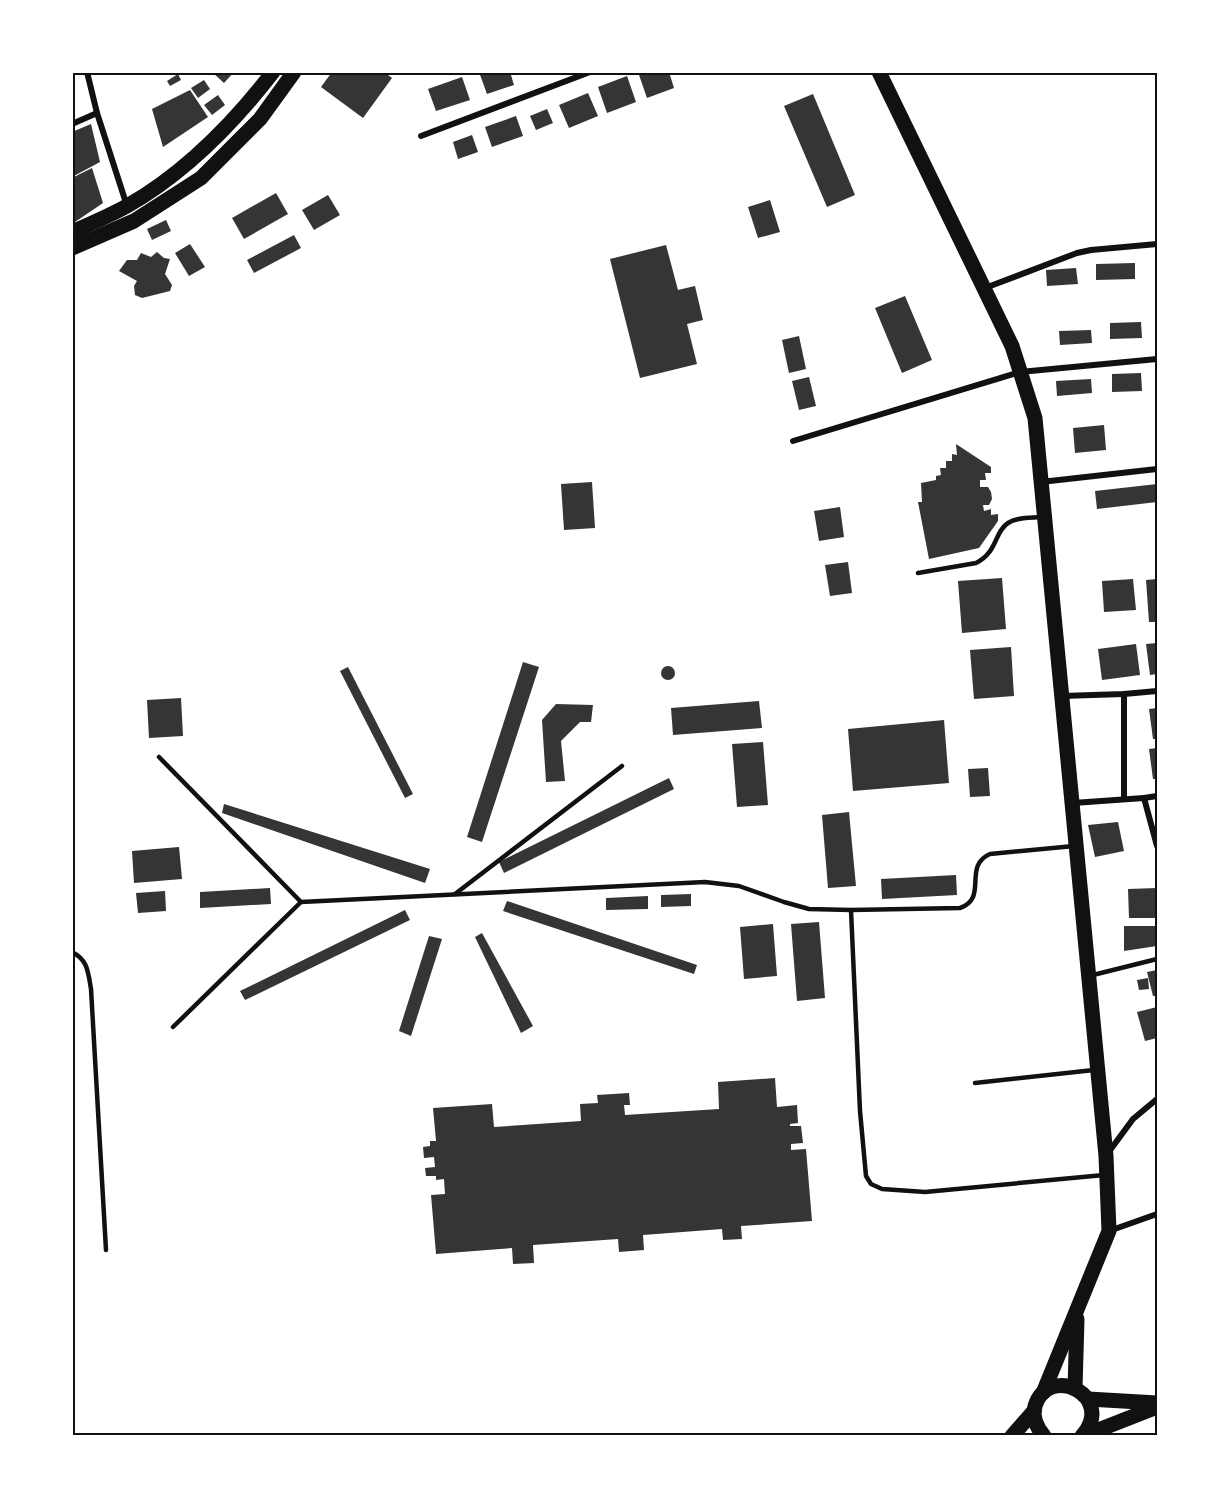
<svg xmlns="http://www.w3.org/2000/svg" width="1229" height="1508" viewBox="0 0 1229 1508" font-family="'Fira Sans Condensed',sans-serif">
	<rect width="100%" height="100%" fill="#fff"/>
	<g fill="#353535">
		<path d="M212 72H234L224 83Z"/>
		<path d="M332 72H384L392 78 363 118 321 87Z"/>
		<path d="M479 72H510L514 85 487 94Z"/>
		<path d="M638 72H669L674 88 647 98Z"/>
		<path d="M178 74 181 80 170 86 167 81Z"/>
		<path d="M627 76 636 102 607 113 598 87Z"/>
		<path d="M462 77 470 100 436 111 428 89Z"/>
		<path d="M204 80 210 89 198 98 191 88Z"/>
		<path d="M190 90 208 117 163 147 152 109Z"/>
		<path d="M588 93 598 116 569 128 559 105Z"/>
		<path d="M813 94 855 195 827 207 784 106Z"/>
		<path d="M218 95 225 105 212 115 204 105Z"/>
		<path d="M547 109 553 123 536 130 530 116Z"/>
		<path d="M516 116 523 136 492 147 485 127Z"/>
		<path d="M91 124 100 162 72 177V132Z"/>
		<path d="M472 135 478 152 458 159 453 142Z"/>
		<path d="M92 168 103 203 72 224V178Z"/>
		<path d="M276 193 288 214 244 239 232 218Z"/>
		<path d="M328 195 340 215 314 230 302 210Z"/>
		<path d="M770 200 780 232 758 238 748 207Z"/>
		<path d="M166 220 171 231 152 240 147 229Z"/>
		<path d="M294 235 301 248 254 273 247 260Z"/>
		<path d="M190 244 205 267 189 276 175 253Z"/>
		<path d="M666 245 678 290 695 286 703 320 687 324 697 364 640 378 610 259Z"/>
		<path d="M157 252 164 258 170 259 165 274 172 285 170 291 142 298 135 295 134 286 137 281 119 271 127 260H137L141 253 151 257Z"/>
		<path d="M1135 263V279L1096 280V264Z"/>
		<path d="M1076 268 1078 284 1047 286 1046 270Z"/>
		<path d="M905 296 932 360 902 373 875 308Z"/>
		<path d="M1141 322 1142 338 1110 339V323Z"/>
		<path d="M1091 330 1092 343 1060 345 1059 331Z"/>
		<path d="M799 336 806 369 789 373 782 340Z"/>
		<path d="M1141 373 1142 391 1112 392V374Z"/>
		<path d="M809 377 816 406 799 410 792 381Z"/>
		<path d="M1091 379 1092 393 1057 396 1056 381Z"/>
		<path d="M1104 425 1106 450 1075 453 1073 428Z"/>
		<path d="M956 444 991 467V473H985L986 480H980V487H988L991 492 992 499 989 505H983L984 511 991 509V515L998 514V521L979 548 929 559 918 502H922L921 483 936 480V476L941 475 940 468H946V461H952V454L957 455Z"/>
		<path d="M592 482 595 528 564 530 561 484Z"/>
		<path d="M1157 484V502L1097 509 1095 491Z"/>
		<path d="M840 507 844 537 819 541 814 511Z"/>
		<path d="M848 562 852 593 830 596 825 565Z"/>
		<path d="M1002 578 1006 629 962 633 958 581Z"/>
		<path d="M1133 579 1136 610 1104 612 1102 581Z"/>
		<path d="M1157 579V622H1149L1146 580Z"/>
		<path d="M1157 643V674L1150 675 1146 644Z"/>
		<path d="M1136 644 1140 675 1102 680 1098 649Z"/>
		<path d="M1011 647 1014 696 974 699 970 650Z"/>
		<path d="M523 662 539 667 482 842 467 837Z"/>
		<circle cx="668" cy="673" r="7"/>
		<path d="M348 667 413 794 405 798 340 671Z"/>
		<path d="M181 698 183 736 149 738 147 700Z"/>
		<path d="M759 701 762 728 673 735 671 708Z"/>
		<path d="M556 704 593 705 591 722H580L561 741 565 781 546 782 542 720Z"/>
		<path d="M1157 708V739H1153L1149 709Z"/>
		<path d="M944 720 949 783 853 791 848 729Z"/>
		<path d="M763 742 768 805 737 807 732 744Z"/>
		<path d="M1157 748V779H1153L1149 749Z"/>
		<path d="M988 768 990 796 970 797 968 769Z"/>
		<path d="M669 778 674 789 504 873 499 862Z"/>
		<path d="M224 804 430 869 425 883 222 813Z"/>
		<path d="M849 812 856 886 828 888 822 815Z"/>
		<path d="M1118 822 1124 851 1095 857 1088 825Z"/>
		<path d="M179 847 182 879 134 883 132 851Z"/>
		<path d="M956 875 957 895 882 899 881 879Z"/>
		<path d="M270 888 271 904 200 908V892Z"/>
		<path d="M1157 888V918H1129L1128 889Z"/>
		<path d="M165 891 166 911 138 913 136 893Z"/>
		<path d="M691 894V906L661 907V895Z"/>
		<path d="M648 896V909L606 910V898Z"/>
		<path d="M507 901 697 965 694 974 503 911Z"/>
		<path d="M405 910 410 920 245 1000 240 991Z"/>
		<path d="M819 922 825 998 797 1001 791 924Z"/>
		<path d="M773 924 777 976 744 979 740 927Z"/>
		<path d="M1124 926H1157V946L1124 951Z"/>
		<path d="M482 933 533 1026 521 1033 475 937Z"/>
		<path d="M429 936 442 939 411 1036 399 1031Z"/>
		<path d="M1157 970V996H1153L1147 972Z"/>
		<path d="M1148 978 1149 989 1139 990 1137 980Z"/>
		<path d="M1157 1007V1038L1145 1041 1137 1012Z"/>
		<path d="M775 1078 777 1107 797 1105 798 1123 790 1124V1126H801L803 1143 791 1144V1150L806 1149 812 1221 741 1226 742 1239 723 1240 722 1229 643 1235 644 1250 619 1252 618 1239 533 1245 534 1263 513 1264 512 1248 436 1254 431 1195 445 1194 444 1179 436 1180V1176H426L425 1168 435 1167 434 1157 424 1158 423 1147 430 1146V1141H436L433 1108 492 1104 494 1127 581 1121 580 1104 598 1103 597 1095 629 1093 630 1105H624L625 1115 719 1109 718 1082Z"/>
	</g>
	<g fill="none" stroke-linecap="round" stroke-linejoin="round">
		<g stroke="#111" stroke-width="4.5">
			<path d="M918 573 976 563C998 552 994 532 1008 523 1017 517 1031 518 1041 517"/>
			<path d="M159 757 301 902"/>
			<path d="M1074 846 990 854C962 866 989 898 960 908L851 910 860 1111 866 1176 871 1184 882 1189 925 1192 1104 1175"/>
			<path d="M455 894 622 766"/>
			<path d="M72 952C88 960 88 972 91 989L106 1250"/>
			<path d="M1093 975 1157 959"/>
			<path d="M173 1027 301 902 705 882 739 886 784 902 809 909 851 910"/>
			<path d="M975 1083 1094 1070"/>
		</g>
		<g stroke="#111" stroke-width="6">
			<path d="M87 72 97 113 127 206"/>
			<path d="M72 124 97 113"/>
			<path d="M421 136 590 72"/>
			<path d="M985 288 1077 253 1091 250 1157 244"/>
			<path d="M793 441 1020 372 1157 359"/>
			<path d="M1041 482 1157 469"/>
			<path d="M1124 694V799"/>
			<path d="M1062 696 1124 694 1157 691"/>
			<path d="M1144 798 1157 796"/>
			<path d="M1073 803 1144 798 1157 846"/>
			<path d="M1108 1153 1133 1119 1157 1099"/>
			<path d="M1109 1231 1157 1214"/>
		</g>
		<g stroke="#111" stroke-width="15">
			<path d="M879 72 1012 346 1035 418 1106 1156 1109 1231 1043 1393"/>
			<path d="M72 232C90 224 109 216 127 206 185 173 232 125 273 72"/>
			<path d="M72 248 134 221 201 178 260 119 294 72"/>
			<path d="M1075 1388 1077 1319"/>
			<path d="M1088 1399 1157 1403"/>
			<path d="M1012 1436 1034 1411"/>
			<path d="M1044 1436C1037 1428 1032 1418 1035 1406 1049 1362 1117 1397 1082 1436"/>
			<path d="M1083 1436 1157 1407"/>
		</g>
	</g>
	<rect width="1229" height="1508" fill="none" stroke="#ffffff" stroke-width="147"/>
	<rect x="74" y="74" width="1082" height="1360" fill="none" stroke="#111" stroke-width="2"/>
</svg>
